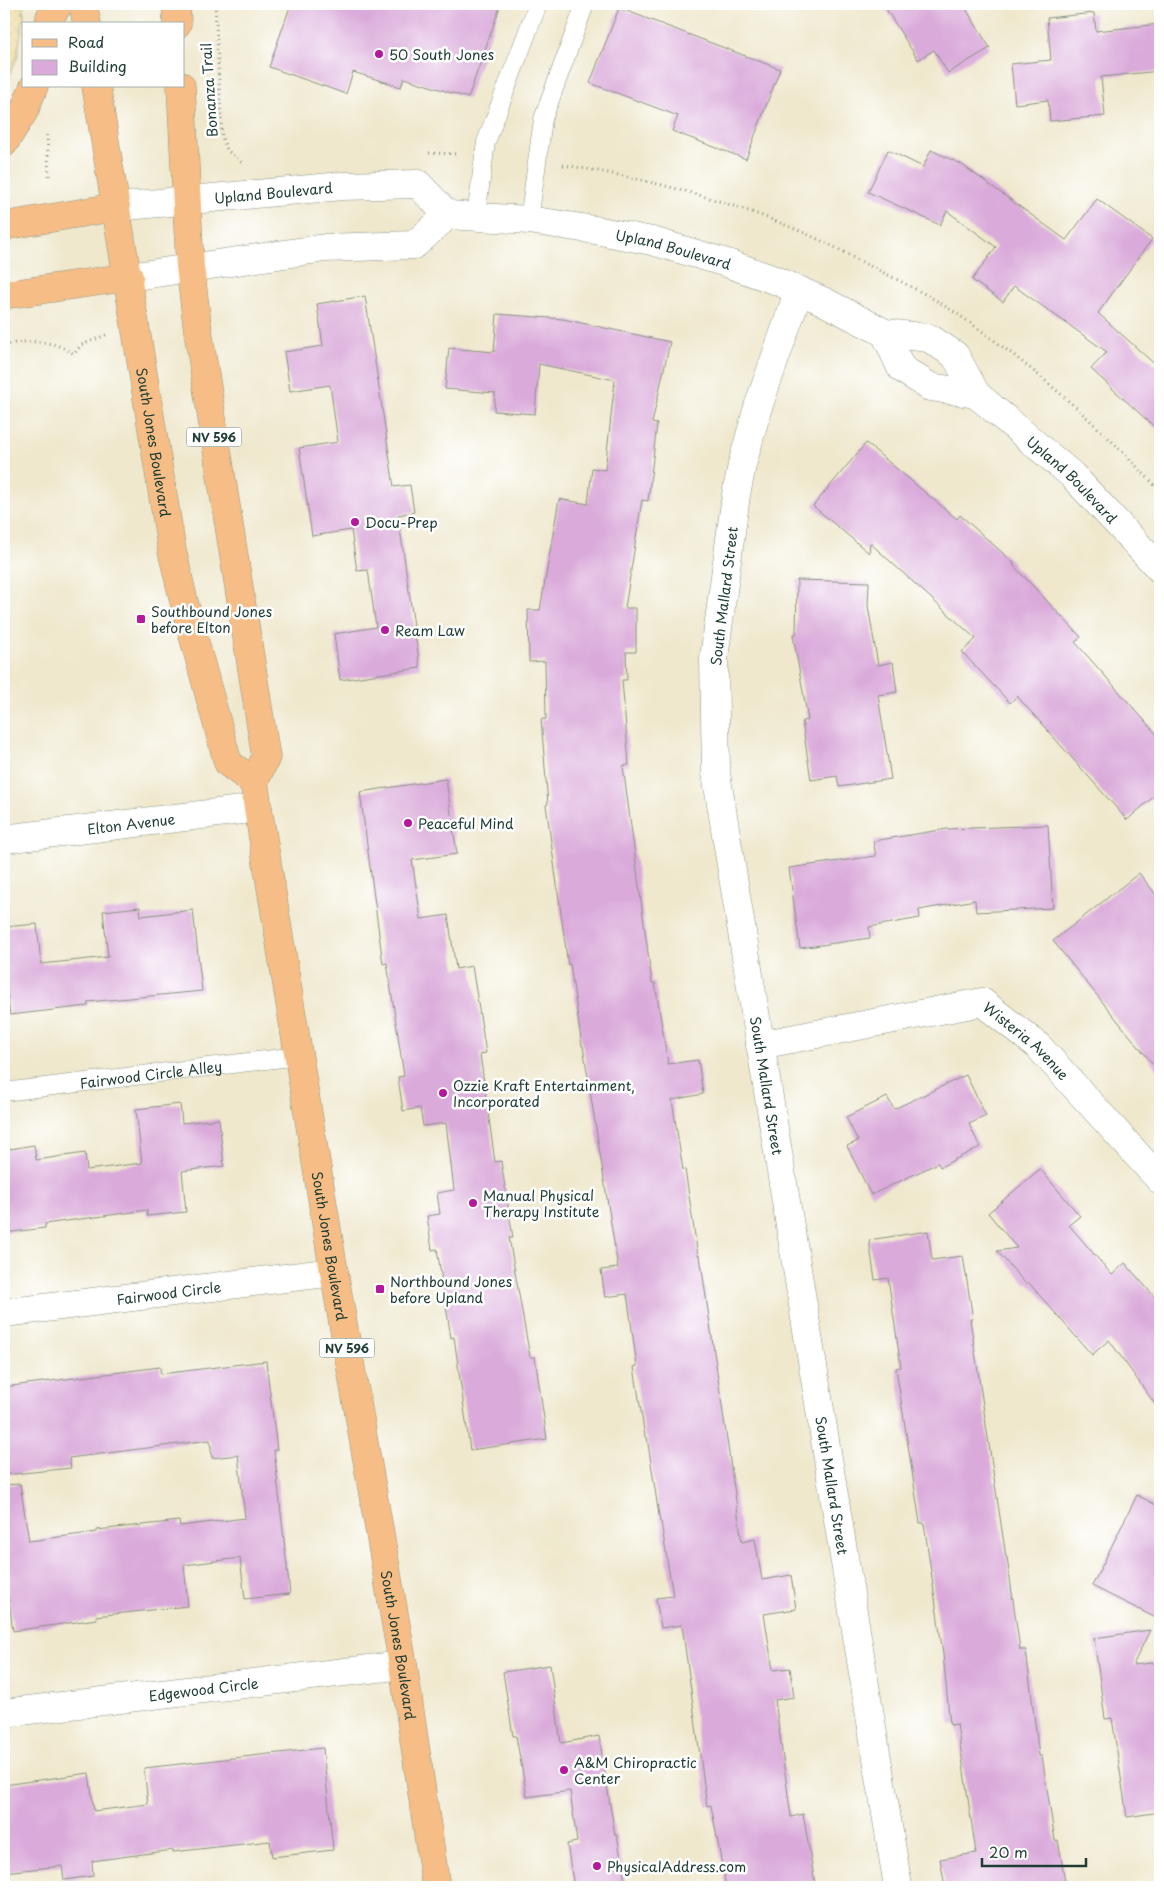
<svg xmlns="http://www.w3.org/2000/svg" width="1164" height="1891" viewBox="0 0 1164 1891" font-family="'Playpen Sans',sans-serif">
	<defs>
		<pattern id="sand-dots" width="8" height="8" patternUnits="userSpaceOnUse" patternTransform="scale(1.25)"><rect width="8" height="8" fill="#eeda9e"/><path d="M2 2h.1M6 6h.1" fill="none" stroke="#ccbc89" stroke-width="1.8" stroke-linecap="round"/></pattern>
	</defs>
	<rect width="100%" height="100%" fill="#fff"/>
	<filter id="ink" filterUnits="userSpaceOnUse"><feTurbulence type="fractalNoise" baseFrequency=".02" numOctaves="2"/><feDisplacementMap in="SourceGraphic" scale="10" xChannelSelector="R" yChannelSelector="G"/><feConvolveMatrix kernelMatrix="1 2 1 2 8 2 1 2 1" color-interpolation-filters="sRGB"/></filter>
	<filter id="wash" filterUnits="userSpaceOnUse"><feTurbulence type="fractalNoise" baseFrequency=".0096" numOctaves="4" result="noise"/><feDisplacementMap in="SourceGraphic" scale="20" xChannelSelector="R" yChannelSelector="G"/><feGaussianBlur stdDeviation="1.12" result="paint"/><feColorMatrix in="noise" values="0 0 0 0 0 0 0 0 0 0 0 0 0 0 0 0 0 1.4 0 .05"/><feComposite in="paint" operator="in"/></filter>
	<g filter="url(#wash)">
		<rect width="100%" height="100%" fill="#efe8cd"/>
		<path fill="url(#sand-dots)" stroke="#868c69" d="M4 4H23L24 16 17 57 6 82 4 83Z"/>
		<g id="blocks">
			<g fill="#daaada">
				<path d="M291 4H501L468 98 404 78 401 87 353 72 346 94 269 67Z"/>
				<path d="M883 4H963L990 48 948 73 934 50 918 60Z"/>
				<path d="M619 8 780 69 746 159 672 131 678 116 590 83Z"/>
				<path d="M1094 13 1096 31 1160 24V71L1101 77 1105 116 1050 121 1048 100 1015 104 1011 64 1051 60 1047 18Z"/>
				<path d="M888 150 923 167 931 150 961 164 1066 240 1097 199 1152 239 1098 313 1160 369V432L1091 369 1107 352 1014 286 1003 302 972 280 996 247 947 211 940 225 868 192Z"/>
				<path d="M365 296 394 487 410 485 414 512 398 515 420 668 340 680 334 634 376 627 368 570 357 571 351 530 312 536 299 448 338 442 330 385 290 391 284 352 323 346 317 304Z"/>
				<path d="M497 314 563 319 670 342 652 423 657 424 648 501 642 500 625 608H636V652H626L627 680H622L629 765 623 766 652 983H655L668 1064 698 1060 703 1094 672 1100 683 1170 685 1169 698 1256H700L742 1542 755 1539 762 1580 791 1575 796 1609 764 1614 773 1670 790 1668 794 1697 775 1700 791 1817 803 1814 815 1883 792 1887H726L711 1805 707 1806 682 1625 661 1628 656 1598 673 1596 661 1522H660L647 1437H645L634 1367 637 1366 627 1294 605 1297 601 1270 618 1268 583 1046H582L570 964 568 965 546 805 548 804 541 719H546L545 661 529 662 528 610H540L559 499 588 504 592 468 605 470 615 380 539 364 535 414 494 411 495 393 445 389 449 348 494 352Z"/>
				<path d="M866 443 957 519 960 515 1014 563 1013 565 1081 637 1075 642 1160 738V791L1127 820 1017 696 1010 703 962 652 976 639 870 543 869 553 813 506Z"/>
				<path d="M797 580 869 582 868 606 878 665 893 662 897 692 878 695 891 779 839 787 837 776 811 780 802 721 808 720 793 635 796 634Z"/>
				<path d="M446 779 457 854 412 860 421 919 448 915 456 969 472 966 486 1053 480 1054 495 1162 501 1161 513 1238H509L530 1357H535L547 1439 470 1450 454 1337 451 1338 437 1249 432 1250 427 1216 440 1214 437 1193 454 1190 446 1123 423 1126 420 1108 403 1111 398 1077 404 1076 387 963 383 964 360 792Z"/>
				<path d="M1048 825 1053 908 976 912 975 900 919 910 920 918 869 927 870 938 800 948 789 868 876 856 873 841 947 829Z"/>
				<path d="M1139 873 1160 900V1073L1053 941Z"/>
				<path d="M140 907 141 916 193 910 202 991 88 1002V1006L10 1015 4 966V927L37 924 41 964 108 957 103 911Z"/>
				<path d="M966 1075 986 1116 969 1124 980 1147 940 1167 938 1163 871 1195 847 1146 858 1141 846 1117 887 1097 894 1109Z"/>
				<path d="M180 1104 182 1123 219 1119 224 1166 182 1171 186 1212 147 1216V1210L45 1224V1228L4 1233V1150L34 1145 36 1160 85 1153 87 1170 142 1163 136 1109Z"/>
				<path d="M1040 1169 1080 1216 1069 1225 1112 1275 1125 1263 1160 1303V1411L1109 1340 1092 1355 1028 1282 1026 1284 997 1251 1017 1248 988 1213Z"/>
				<path d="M928 1231 932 1260 963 1256 973 1319H970L1006 1557H1007L1020 1650H1026L1039 1756H1042L1055 1841 1058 1840 1066 1887H945L940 1859 976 1853 957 1724 950 1725 943 1654 924 1523H920L896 1368 901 1367 888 1278 875 1280 869 1240Z"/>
				<path d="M266 1361 277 1450H274L290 1594 245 1599 240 1558 184 1565 188 1606 96 1616 97 1619 13 1631 4 1563V1485L20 1484 29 1541 97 1532V1530L179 1521 180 1526 245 1518 238 1455 212 1458 210 1440 69 1458 71 1468 4 1475V1387L160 1367 161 1374Z"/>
				<path d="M1137 1495 1160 1507V1620L1092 1586Z"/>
				<path d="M1150 1630 1133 1665 1160 1662V1812L1127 1817 1112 1718 1105 1719 1094 1638Z"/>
				<path d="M550 1665 561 1743 599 1736 615 1835H617L626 1887H574L567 1844 577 1842 570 1791 527 1797 516 1736H513L503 1672Z"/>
				<path d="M323 1748 333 1850 272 1857 270 1841 173 1852V1850L92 1861 93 1876 64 1880 62 1866 4 1872V1785L89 1773 94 1811 148 1804 144 1768Z"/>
			</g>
		</g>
	</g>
	<g filter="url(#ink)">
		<use href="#blocks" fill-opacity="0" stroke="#879280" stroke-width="1"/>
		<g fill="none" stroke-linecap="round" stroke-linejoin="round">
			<defs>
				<g id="service">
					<path d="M476 217 486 142 538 4"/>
					<path d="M529 220 543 119 585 4"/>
					<path id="s1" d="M4 1092 298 1056"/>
				</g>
				<g id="minor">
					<path id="s2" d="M799 290 758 407 742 465 736 495 714 658 716 773 898 1887"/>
					<path id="s3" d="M760 1045 982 1002 1038 1046 1160 1180"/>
					<path id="s4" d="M4 1313 334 1272"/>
					<path id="s5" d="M4 1713 403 1665"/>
				</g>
				<g id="tertiary">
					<path id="s6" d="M116 207 342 186 418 184 448 215"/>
					<path id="s7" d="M129 277 325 248 414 245 448 215 529 220 595 230 652 241 727 263 777 281 823 301 885 333 929 338 955 355 976 394 1072 475 1160 569"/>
					<path d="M885 333 901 368 930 387 976 394"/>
					<path id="s8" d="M4 839 258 808"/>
				</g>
				<g id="primary">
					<path d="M83 4 87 24"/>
					<path d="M176 4 177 24"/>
					<path id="s9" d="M96 86 172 551 186 610 228 763 254 782"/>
					<path id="s10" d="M181 86 190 267 198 331 266 757 254 782 258 808 334 1272 403 1665 436 1887"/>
				</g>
				<g id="motorway">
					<path d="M49 24 50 17 59 4"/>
					<path d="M4 143 24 111 34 86"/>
					<path d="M4 226 116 207"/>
					<path d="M4 295 129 277"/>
				</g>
			</defs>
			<use href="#service" stroke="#879280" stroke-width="19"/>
			<use href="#minor" stroke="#879280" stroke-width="29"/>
			<use href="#tertiary" stroke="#879280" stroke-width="29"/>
			<use href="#primary" stroke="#879280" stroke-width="29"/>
			<use href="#motorway" stroke="#879280" stroke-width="29"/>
			<g stroke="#879280" stroke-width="3" stroke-dasharray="1 4" stroke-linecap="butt">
				<path d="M215 4 222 137 227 150 242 163"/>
				<path d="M47 135 49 177"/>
				<path d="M429 153 458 154"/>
				<path d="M563 165C652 179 745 204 826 243 841 250 855 259 870 266 898 280 927 294 953 311 1030 363 1097 423 1160 491"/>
				<path d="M4 345C29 340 52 339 74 354L81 345 106 335"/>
			</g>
			<use href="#service" stroke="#fff" stroke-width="18"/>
			<use href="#minor" stroke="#fff" stroke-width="28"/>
			<use href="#tertiary" stroke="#fff" stroke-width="28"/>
			<use href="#primary" stroke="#f6be86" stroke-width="28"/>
			<use href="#motorway" stroke="#f6be86" stroke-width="28"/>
		</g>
	</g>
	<g fill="#b5179e" stroke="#fff" stroke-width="2">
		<circle cx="379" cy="54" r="5"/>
		<circle cx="355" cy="522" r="5"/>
		<rect x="136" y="614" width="10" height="10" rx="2.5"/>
		<circle cx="385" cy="630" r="5"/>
		<circle cx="408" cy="823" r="5"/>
		<circle cx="443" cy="1093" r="5"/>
		<circle cx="473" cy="1203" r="5"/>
		<rect x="375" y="1284" width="10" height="10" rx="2.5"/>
		<circle cx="564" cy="1770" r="5"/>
		<circle cx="597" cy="1866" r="5"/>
	</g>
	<g text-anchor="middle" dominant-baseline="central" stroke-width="5" stroke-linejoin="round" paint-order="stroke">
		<g fill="#fff" stroke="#627771" stroke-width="1">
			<rect x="186.5" y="427.5" width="55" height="19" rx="4"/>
			<rect x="319.5" y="1338.5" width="55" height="19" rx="4"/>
		</g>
		<g font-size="12" font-weight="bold" fill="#1f3d34">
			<text x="214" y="437">NV 596</text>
			<text x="347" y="1348">NV 596</text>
		</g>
		<g font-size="14" fill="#1f3d34" stroke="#fff" text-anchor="start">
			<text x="389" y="54">50 South Jones</text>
			<text x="365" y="522">Docu-Prep</text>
			<text x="151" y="611">Southbound Jones<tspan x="151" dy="16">before Elton</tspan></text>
			<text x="395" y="630">Ream Law</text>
			<text x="418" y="823">Peaceful Mind</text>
			<text x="453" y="1085">Ozzie Kraft Entertainment,<tspan x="453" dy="16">Incorporated</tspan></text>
			<text x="483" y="1195">Manual Physical<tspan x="483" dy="16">Therapy Institute</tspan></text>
			<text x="390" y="1281">Northbound Jones<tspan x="390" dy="16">before Upland</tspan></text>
			<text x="574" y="1762">A&amp;M Chiropractic<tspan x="574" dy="16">Center</tspan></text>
			<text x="607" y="1866">PhysicalAddress.com</text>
		</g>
		<g font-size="14" fill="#1f3d34" stroke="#fff">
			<text transform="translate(209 90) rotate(-94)">Bonanza Trail</text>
			<text stroke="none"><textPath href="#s6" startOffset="158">Upland Boulevard</textPath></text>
			<text stroke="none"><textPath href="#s7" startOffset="561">Upland Boulevard</textPath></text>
			<text stroke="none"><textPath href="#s9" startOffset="361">South Jones Boulevard</textPath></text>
			<text stroke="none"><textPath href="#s7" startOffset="1038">Upland Boulevard</textPath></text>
			<text transform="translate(724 596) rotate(-83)">South Mallard Street</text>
			<text stroke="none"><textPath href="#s8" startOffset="128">Elton Avenue</textPath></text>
			<text stroke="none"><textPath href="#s3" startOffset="285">Wisteria Avenue</textPath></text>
			<text stroke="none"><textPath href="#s1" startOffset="148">Fairwood Circle Alley</textPath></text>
			<text stroke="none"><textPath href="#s2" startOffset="811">South Mallard Street</textPath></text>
			<text stroke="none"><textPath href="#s10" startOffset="1175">South Jones Boulevard</textPath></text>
			<text stroke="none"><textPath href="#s4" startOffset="166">Fairwood Circle</textPath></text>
			<text stroke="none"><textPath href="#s2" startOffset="1216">South Mallard Street</textPath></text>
			<text stroke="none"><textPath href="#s10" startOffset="1580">South Jones Boulevard</textPath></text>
			<text stroke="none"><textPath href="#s5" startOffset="201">Edgewood Circle</textPath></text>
		</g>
	</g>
	<rect width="1164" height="1891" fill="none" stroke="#fff" stroke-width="20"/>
	<rect x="22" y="22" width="162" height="65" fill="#ffffff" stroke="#a5b1ae"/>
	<rect x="32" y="39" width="25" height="8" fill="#f6be86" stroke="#a5b1ae"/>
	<text x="68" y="48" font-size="15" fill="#1f3d34">Road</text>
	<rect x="32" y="60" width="25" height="15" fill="#daaada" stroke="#a5b1ae"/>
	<text x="68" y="72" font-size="15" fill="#1f3d34">Building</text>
	<path d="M982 1858v8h104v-8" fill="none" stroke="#1f3d34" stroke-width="2.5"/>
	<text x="989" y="1858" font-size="15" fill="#1f3d34" stroke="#ffffff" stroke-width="4" paint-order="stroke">20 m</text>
</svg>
